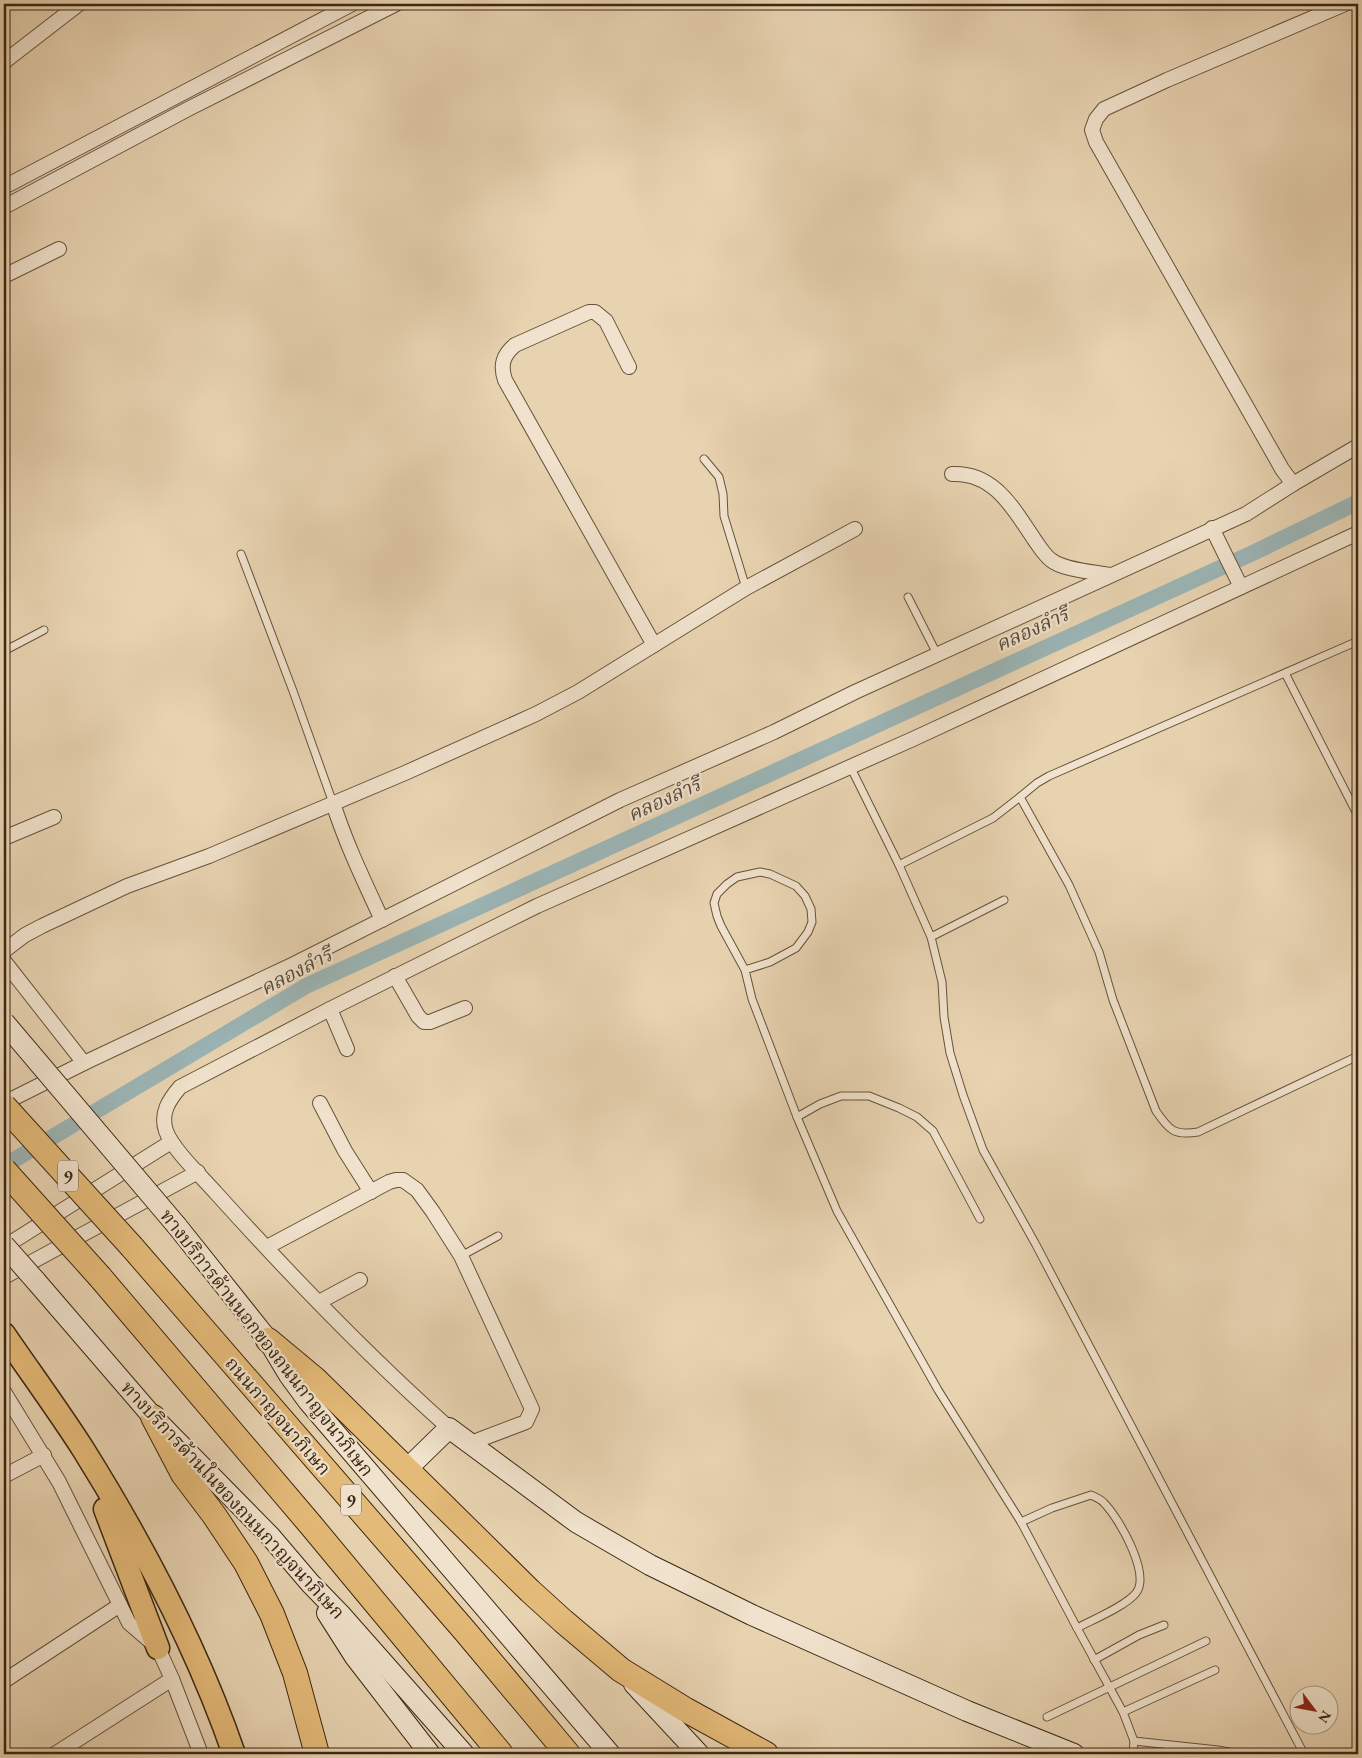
<svg xmlns="http://www.w3.org/2000/svg" width="1362" height="1758" viewBox="0 0 1362 1758" font-family="'EB Garamond','Noto Serif Thai',serif">
	<rect width="100%" height="100%" fill="#e8d3b1"/>
	<filter id="stains"><feTurbulence type="fractalNoise" baseFrequency=".004" numOctaves="4"/><feColorMatrix values="0 0 0 0 .2 0 0 0 0 .09 0 0 0 0 .02 0 0 0 .5 -.17"/></filter>
	<radialGradient id="worn" r=".72"><stop offset=".6" stop-color="#630" stop-opacity="0"/><stop offset="1" stop-color="#630" stop-opacity=".3"/></radialGradient>
	<g fill="none" stroke-linecap="round" stroke-linejoin="round">
		<path stroke="#9bb5b6" stroke-width="16" d="M4 1166 306 986 1255 552 1358 502"/>
		<defs>
			<g id="service">
				<path d="M704 459 719 477 723 494 724 516 746 588"/>
				<path d="M241 554 293 691 333 803"/>
				<path d="M908 597 937 654"/>
				<path d="M4 651 44 630"/>
				<path d="M1285 673 1358 816"/>
				<path d="M850 766 899 865 931 937 942 982 944 1017 950 1053 963 1095 983 1150 1035 1243 1304 1754"/>
				<path d="M1020 797 1037 783 1049 776 1358 641"/>
				<path d="M899 865 993 818 1020 797 1069 885 1099 952 1113 1000 1156 1111C1169 1130 1174 1136 1198 1132L1358 1056"/>
				<path d="M931 937 1004 900"/>
				<path d="M745 970 770 962 796 948 808 932 812 922 811 909 805 896 796 886 770 874 760 872 737 877 727 884 717 894 714 903 717 916 721 926 745 970 752 999 797 1117 837 1211 938 1390 1021 1522 1077 1628 1123 1712 1134 1741 1133 1754"/>
				<path d="M797 1117 820 1104 841 1096H869L899 1108 917 1117 933 1131 980 1219"/>
				<path d="M461 1256 498 1236"/>
				<path d="M1021 1522 1052 1508 1091 1495C1095 1497 1101 1499 1104 1503 1119 1518 1151 1574 1136 1593 1126 1606 1092 1620 1077 1628"/>
				<path d="M1094 1660 1139 1635 1164 1625"/>
				<path d="M1123 1712 1215 1670"/>
				<path d="M1047 1717 1206 1641"/>
				<path d="M1134 1741 1218 1750 1240 1754"/>
			</g>
			<g id="minor">
				<path d="M4 62 79 4"/>
				<path d="M4 187 352 4"/>
				<path d="M4 207 188 109 396 4"/>
				<path d="M4 276 59 249"/>
				<path d="M629 367 606 321 595 312H589L515 345C503 355 500 365 505 380L654 645"/>
				<path d="M952 474C994 472 1013 508 1034 539 1039 546 1044 555 1051 560 1063 570 1094 572 1110 575"/>
				<path d="M1293 484 1358 446"/>
				<path d="M1212 528 1241 587"/>
				<path d="M333 803C346 844 364 881 382 920"/>
				<path d="M4 838 54 817"/>
				<path d="M4 951 25 935 42 926 127 886 209 856 405 773 536 714 578 692 746 588 855 529"/>
				<path d="M4 961 84 1063 4 1103"/>
				<path d="M395 976 418 1016 424 1022H430L465 1008"/>
				<path d="M330 1009 347 1049"/>
				<path d="M84 1063 294 964 620 800 774 732 855 692 1246 514 1293 484 1282 469 1096 142 1092 130 1096 119 1104 109 1167 80 1345 4"/>
				<path d="M320 1103 345 1151 371 1192"/>
				<path d="M4 1247 171 1142"/>
				<path d="M267 1247 389 1182 396 1180H403L417 1190 433 1212 461 1256 532 1409 526 1422 468 1444"/>
				<path d="M4 1277 198 1172"/>
				<path d="M319 1302 360 1280"/>
				<path d="M4 1392 59 1482 129 1623 158 1648 172 1679 201 1754"/>
				<path d="M449 1428C367 1355 290 1275 216 1193 202 1177 173 1150 166 1131 160 1113 169 1100 180 1087L330 1009 537 906 913 739 1358 533"/>
				<path d="M4 1476 44 1455"/>
				<path d="M4 1681 120 1605"/>
				<path d="M55 1754 172 1679"/>
			</g>
			<g id="secondary">
				<path d="M177 1226 268 1340 289 1375 308 1401 610 1754"/>
				<path d="M35 1280 153 1417 270 1536 310 1583 342 1616 464 1754"/>
				<path d="M407 1469 449 1428 576 1522 650 1565 752 1615 967 1711 1074 1754"/>
				<path d="M327 1613 355 1657 430 1754"/>
				<path d="M634 1684 699 1754"/>
			</g>
			<g id="primary">
				<path d="M4 1334C30 1372 58 1410 83 1449 143 1545 197 1647 234 1754"/>
				<path d="M105 1509 158 1648"/>
			</g>
			<g id="trunk">
				<path d="M132 1247 465 1631 568 1754"/>
				<path d="M100 1277 310 1524 501 1754"/>
				<path d="M268 1340 316 1380 530 1591 563 1621 621 1670 686 1710 766 1754"/>
				<path d="M153 1417 183 1474 214 1515 246 1563 272 1614 295 1673 317 1754"/>
			</g>
		</defs>
		<use href="#service" stroke="#67523a" stroke-width="9"/>
		<use href="#minor" stroke="#67523a" stroke-width="16"/>
		<use href="#secondary" stroke="#3c2712" stroke-width="22"/>
		<use href="#primary" stroke="#3c2712" stroke-width="25"/>
		<use href="#trunk" stroke="#3c2712" stroke-width="26"/>
		<use href="#service" stroke="#f0e2cc" stroke-width="7"/>
		<use href="#minor" stroke="#f0e2cc" stroke-width="14"/>
		<use href="#secondary" stroke="#f0e2cc" stroke-width="20"/>
		<use href="#primary" stroke="#e4ba78" stroke-width="22"/>
		<use href="#trunk" stroke="#e4ba78" stroke-width="24"/>
		<defs>
			<g id="secondary-bridge">
				<path d="M4 1022 177 1226"/>
				<path d="M4 1245 35 1280"/>
			</g>
			<g id="trunk-bridge">
				<path d="M4 1106 132 1247"/>
				<path d="M4 1170 100 1277"/>
			</g>
		</defs>
		<use href="#secondary-bridge" stroke="#3c2712" stroke-width="22" stroke-linecap="butt"/>
		<use href="#trunk-bridge" stroke="#3c2712" stroke-width="26" stroke-linecap="butt"/>
		<use href="#secondary-bridge" stroke="#f0e2cc" stroke-width="20"/>
		<use href="#trunk-bridge" stroke="#e4ba78" stroke-width="24"/>
	</g>
	<g text-anchor="middle" dominant-baseline="central" stroke-width="4.5" stroke-linejoin="round" paint-order="stroke">
		<g fill="#f0e2cc" stroke="#725f4a" stroke-width="1">
			<rect x="58" y="1160.5" width="20" height="31" rx="4"/>
			<rect x="341" y="1484.5" width="20" height="31" rx="4"/>
		</g>
		<g font-size="18" font-weight="bold" fill="#3c2712">
			<text x="68" y="1176">9</text>
			<text x="351" y="1500">9</text>
		</g>
		<g font-size="19" fill="#3c2712" stroke="#f0e2cc">
			<text transform="translate(267 1343) rotate(52)">ทางบริการด้านนอกของถนนกาญจนาภิเษก</text>
			<text transform="translate(278 1416) rotate(49)">ถนนกาญจนาภิเษก</text>
			<text transform="translate(233 1500) rotate(47)">ทางบริการด้านในของถนนกาญจนาภิเษก</text>
		</g>
		<g font-size="20" font-style="italic" fill="#544a3b" stroke="#f0e2cc">
			<text transform="translate(1032 629) rotate(-25)">คลองลำรี</text>
			<text transform="translate(664 799) rotate(-25)">คลองลำรี</text>
			<text transform="translate(296 971) rotate(-28)">คลองลำรี</text>
		</g>
	</g>
	<rect width="1362" height="1758" fill="none" stroke="#e8d3b1" stroke-width="20"/>
	<rect x="5" y="5" width="1352" height="1748" fill="none" stroke="#3c2712" stroke-width="2.5"/>
	<rect x="10" y="10" width="1342" height="1738" fill="none" stroke="#3c2712"/>
	<g transform="translate(1314 1710) rotate(122)"><circle r="24" fill="#f0e2cc" stroke="#a89782"/>
	<path d="M0-4L9 19L0 12L-9 19Z" fill="#8f2418"/>
	<text y="-8" font-size="14" font-weight="bold" text-anchor="middle" fill="#3c2712">N</text>
	</g>
	<rect width="100%" height="100%" filter="url(#stains)"/>
	<rect width="100%" height="100%" fill="url(#worn)"/>
</svg>
